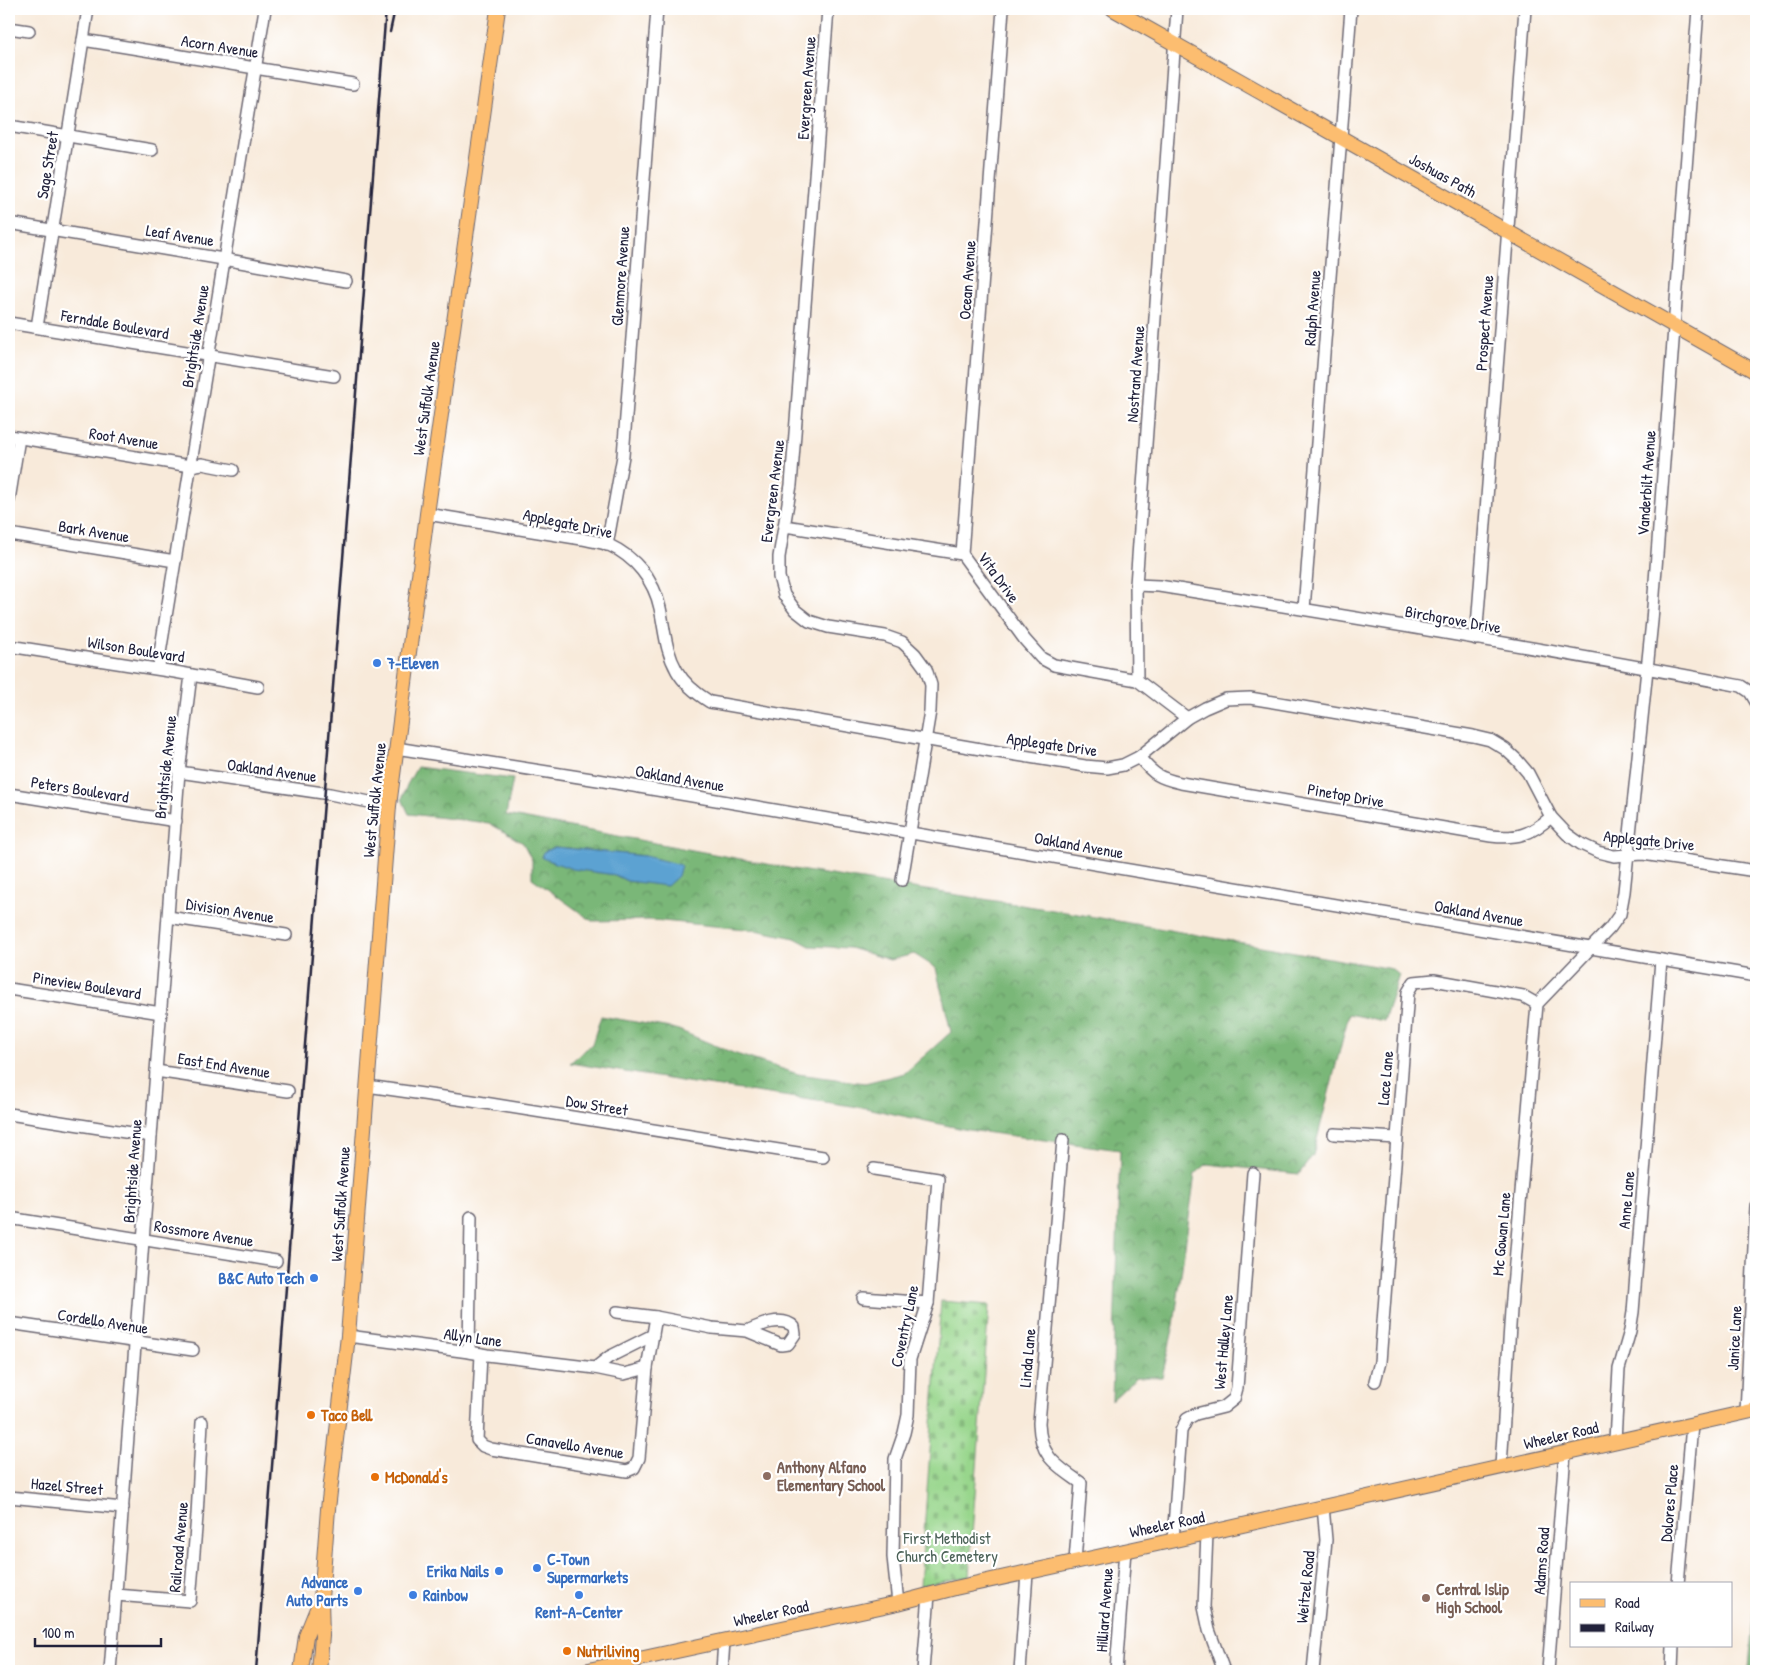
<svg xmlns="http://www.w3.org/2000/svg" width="1765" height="1680" viewBox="0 0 1765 1680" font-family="'Patrick Hand',sans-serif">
	<defs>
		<pattern id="forest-crowns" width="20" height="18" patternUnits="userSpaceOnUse" patternTransform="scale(1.25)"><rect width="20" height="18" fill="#7ab778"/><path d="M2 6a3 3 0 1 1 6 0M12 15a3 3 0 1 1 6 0" fill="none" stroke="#649464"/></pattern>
		<pattern id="cemetery-stones" width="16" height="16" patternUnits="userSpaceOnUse" patternTransform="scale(1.25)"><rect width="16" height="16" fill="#98d68c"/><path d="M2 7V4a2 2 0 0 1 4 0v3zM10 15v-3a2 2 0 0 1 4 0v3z" fill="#83b77a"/></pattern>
	</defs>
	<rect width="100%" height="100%" fill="#fff"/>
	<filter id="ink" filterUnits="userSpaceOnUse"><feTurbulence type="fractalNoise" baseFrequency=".02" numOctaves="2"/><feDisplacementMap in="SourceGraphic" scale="10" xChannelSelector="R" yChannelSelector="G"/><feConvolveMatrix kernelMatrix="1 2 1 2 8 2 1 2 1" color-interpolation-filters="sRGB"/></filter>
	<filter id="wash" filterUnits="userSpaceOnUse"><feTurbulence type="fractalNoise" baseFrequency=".0096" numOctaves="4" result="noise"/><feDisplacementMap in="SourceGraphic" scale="20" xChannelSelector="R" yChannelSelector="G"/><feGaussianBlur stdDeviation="1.12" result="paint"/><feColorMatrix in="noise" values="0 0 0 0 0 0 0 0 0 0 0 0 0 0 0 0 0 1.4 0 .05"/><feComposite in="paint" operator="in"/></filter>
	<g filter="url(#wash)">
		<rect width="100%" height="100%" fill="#f8eada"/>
		<g fill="url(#forest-crowns)" stroke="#4e6c5a" fill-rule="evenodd">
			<path d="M417 767 513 779 506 815 799 870 1072 913 1392 969 1399 975 1384 1021 1349 1014 1313 1155 1299 1174 1207 1164 1195 1174 1174 1325 1162 1377H1137L1112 1400 1120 1150 968 1130 866 1108 693 1083 570 1063 592 1044 601 1016 676 1029 733 1053 798 1074 865 1083 905 1073 951 1032 936 968 914 954 890 960 850 948 810 946 795 938 755 930 652 920 592 921 532 878V860L523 843 489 823 409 814 402 799 407 785ZM555 847 645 856 627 881 615 875 596 872 543 852Z"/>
			<path d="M1756 1576V1669H1749Z"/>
		</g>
		<path fill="url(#cemetery-stones)" stroke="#5d7c64" d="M941 1301 989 1305 969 1576 920 1586Z"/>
		<path fill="#5ba2d2" stroke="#3e6286" d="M555 847 645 856 681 865 678 876 667 886 627 881 615 875 572 869 542 858 543 852Z"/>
	</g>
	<g filter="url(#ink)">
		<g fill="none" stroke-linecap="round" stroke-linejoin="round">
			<defs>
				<g id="minor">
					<path d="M828 9 791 485 779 557V577L784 595 795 610 809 621 828 627 885 636 902 642 915 654 926 669 931 685 930 711 902 880"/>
					<path d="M1177 9 1136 585 1137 680 1187 718"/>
					<path d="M9 28 29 31"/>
					<path d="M83 40 353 84"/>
					<path d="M9 126 152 150"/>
					<path d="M9 223 223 259 346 281"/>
					<path d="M9 323 334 376"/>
					<path d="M37 327 88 9"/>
					<path d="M9 436 190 466 202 464 233 470"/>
					<path d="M9 500 19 438"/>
					<path d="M427 514 582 539C591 541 601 542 609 545 635 557 654 580 660 608 665 631 665 650 677 671 685 685 697 694 710 702L992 751 1085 766 1107 768 1123 765 1139 757 1187 718 1205 708 1226 699 1250 698 1473 736 1490 740 1505 749 1517 760 1528 773 1551 817 1567 834 1581 844 1598 852 1614 856 1643 854 1756 871"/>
					<path d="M785 526 962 554 1025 640 1041 658 1054 665 1137 680"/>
					<path d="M9 534 175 561"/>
					<path d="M607 545 623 456 657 9"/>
					<path d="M962 554 1003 9"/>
					<path d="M1136 585 1159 586C1353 617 1548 649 1741 686L1750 692 1756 702"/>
					<path d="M1304 609 1351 9"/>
					<path d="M1476 639 1525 9"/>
					<path d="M9 646 175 672 258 687"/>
					<path d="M159 669 160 653 265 9"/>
					<path d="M396 748 598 780 1756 976"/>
					<path d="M1139 757C1154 775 1159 778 1181 783L1491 836C1517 839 1530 835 1551 817"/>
					<path d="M179 772 330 794 389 806"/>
					<path d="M9 794 176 821"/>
					<path d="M168 917 286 935"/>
					<path d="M9 989 161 1013"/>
					<path d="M1537 1004 1610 928 1620 914 1624 892 1652 621 1698 9"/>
					<path d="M156 1071 288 1091"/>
					<path d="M367 1086 472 1101 823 1157"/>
					<path d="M9 1114 151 1136"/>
					<path d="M1334 1134 1396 1138"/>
					<path d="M1063 1140 1039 1423C1040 1457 1056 1465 1081 1483L1075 1561"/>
					<path d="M874 1169 938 1179 928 1303 910 1359 908 1415 904 1433 895 1459 893 1557 898 1603"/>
					<path d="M9 1218 276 1261"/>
					<path d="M863 1298 928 1303"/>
					<path d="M617 1312 656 1317 712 1328 747 1331 781 1345 788 1344 795 1334 794 1327C782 1315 760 1325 747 1331"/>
					<path d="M9 1323 193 1350"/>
					<path d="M348 1336 469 1352 487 1355 595 1368 624 1374 647 1368"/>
					<path d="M469 1352 471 1217"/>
					<path d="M481 1354 477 1440 483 1446 491 1449 627 1471 634 1468 639 1458 647 1368 656 1317"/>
					<path d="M595 1368 609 1357 653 1335"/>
					<path d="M1375 1381 1380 1362 1408 992 1414 982 1434 980 1523 996 1537 1004"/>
					<path d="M1746 1412 1756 1206"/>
					<path d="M1615 1440 1619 1369 1630 1331 1633 1312 1661 960"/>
					<path d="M1501 1466 1511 1310 1537 1004"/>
					<path d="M9 1497 123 1508"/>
					<path d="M1207 1533 1204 1607 1209 1630 1224 1671"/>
					<path d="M1173 1540 1181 1431 1187 1419 1196 1414 1224 1407 1234 1399 1237 1388 1253 1173"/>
					<path d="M1678 1584 1692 1425"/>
					<path d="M116 1595 190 1601 197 1516 202 1422"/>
					<path d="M110 1671 179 772 191 675"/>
					<path d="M722 1671 724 1641"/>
					<path d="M923 1671 929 1594"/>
					<path d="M1020 1671 1027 1573"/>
					<path d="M1116 1671 1125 1550"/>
					<path d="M1313 1671 1326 1540 1323 1506"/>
					<path d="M1548 1671 1565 1453"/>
					<path d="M1672 1671 1673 1646"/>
				</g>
				<g id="major">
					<path d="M1113 9 1756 372"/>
					<path d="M301 1671 306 1636 319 1604"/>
					<path d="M319 1671 322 1636 321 1599 328 1509 348 1336 389 806 427 514 498 9"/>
					<path d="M584 1671 898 1603 955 1588 1207 1533 1756 1410"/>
				</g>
			</defs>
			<use href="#minor" stroke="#6d6873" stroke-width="14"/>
			<use href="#major" stroke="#6d6873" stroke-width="16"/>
			<use href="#minor" stroke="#fff" stroke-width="11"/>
			<use href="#major" stroke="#fcbd6f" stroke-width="14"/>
			<g stroke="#22223b" stroke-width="2.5">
				<path d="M390 32 395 9"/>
				<path d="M256 1671 386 9"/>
			</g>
		</g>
	</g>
	<g fill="#3f7fe0" stroke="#fff" stroke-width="2">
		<circle cx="377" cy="663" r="5"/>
		<circle cx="314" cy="1278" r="5"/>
		<circle cx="537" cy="1568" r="5"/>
		<circle cx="499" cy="1571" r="5"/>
		<circle cx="358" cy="1591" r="5"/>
		<circle cx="413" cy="1595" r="5"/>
		<circle cx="579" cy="1595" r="5"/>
	</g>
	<g fill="#e8710a" stroke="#fff" stroke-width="2">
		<circle cx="311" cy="1415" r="5"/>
		<circle cx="375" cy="1477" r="5"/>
		<circle cx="567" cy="1651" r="5"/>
	</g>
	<g fill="#8d6e63" stroke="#fff" stroke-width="2">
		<circle cx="767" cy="1476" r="5"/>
		<circle cx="1426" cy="1598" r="5"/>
	</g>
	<g text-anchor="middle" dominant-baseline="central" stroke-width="4.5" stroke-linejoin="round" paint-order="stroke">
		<g font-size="16" fill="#22223b" stroke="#fff">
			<text transform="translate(220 46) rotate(9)">Acorn Avenue</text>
			<text transform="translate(806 88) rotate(-86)">Evergreen Avenue</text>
			<text transform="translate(47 165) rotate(-81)">Sage Street</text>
			<text transform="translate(1443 175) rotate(29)">Joshuas Path</text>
			<text transform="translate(180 235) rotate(9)">Leaf Avenue</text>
			<text transform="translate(620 276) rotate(-86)">Glenmore Avenue</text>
			<text transform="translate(967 280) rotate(-86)">Ocean Avenue</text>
			<text transform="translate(1312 308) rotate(-86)">Ralph Avenue</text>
			<text transform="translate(1484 323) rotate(-86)">Prospect Avenue</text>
			<text transform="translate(115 324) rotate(10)">Ferndale Boulevard</text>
			<text transform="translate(195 336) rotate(-81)">Brightside Avenue</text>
			<text transform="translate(1135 374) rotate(-86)">Nostrand Avenue</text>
			<text transform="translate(426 398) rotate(-82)">West Suffolk Avenue</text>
			<text transform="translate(124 438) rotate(9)">Root Avenue</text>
			<text transform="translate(1646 483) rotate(-86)">Vanderbilt Avenue</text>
			<text transform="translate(772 491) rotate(-83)">Evergreen Avenue</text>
			<text transform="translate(568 523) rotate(12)">Applegate Drive</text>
			<text transform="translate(94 531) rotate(9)">Bark Avenue</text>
			<text transform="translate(999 577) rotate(54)">Vita Drive</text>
			<text transform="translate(1453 619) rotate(10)">Birchgrove Drive</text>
			<text transform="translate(136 649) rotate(9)">Wilson Boulevard</text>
			<text transform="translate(1052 744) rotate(8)">Applegate Drive</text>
			<text transform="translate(165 767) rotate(-84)">Brightside Avenue</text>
			<text transform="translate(272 770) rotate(8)">Oakland Avenue</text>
			<text transform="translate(680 778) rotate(10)">Oakland Avenue</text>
			<text transform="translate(80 789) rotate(9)">Peters Boulevard</text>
			<text transform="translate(1346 795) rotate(10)">Pinetop Drive</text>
			<text transform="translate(374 800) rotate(-84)">West Suffolk Avenue</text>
			<text transform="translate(1649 840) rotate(6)">Applegate Drive</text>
			<text transform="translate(1079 845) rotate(10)">Oakland Avenue</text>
			<text transform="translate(230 910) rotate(9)">Division Avenue</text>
			<text transform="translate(1479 913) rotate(10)">Oakland Avenue</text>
			<text transform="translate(87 985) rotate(9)">Pineview Boulevard</text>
			<text transform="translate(224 1065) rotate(9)">East End Avenue</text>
			<text transform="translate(1385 1078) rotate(-85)">Lace Lane</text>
			<text transform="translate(597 1105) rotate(9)">Dow Street</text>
			<text transform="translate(132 1171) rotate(-86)">Brightside Avenue</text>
			<text transform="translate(1626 1200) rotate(-85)">Anne Lane</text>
			<text transform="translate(340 1204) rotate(-86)">West Suffolk Avenue</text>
			<text transform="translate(204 1233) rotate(9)">Rossmore Avenue</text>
			<text transform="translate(1501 1234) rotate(-85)">Mc Gowan Lane</text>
			<text transform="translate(103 1321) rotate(9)">Cordello Avenue</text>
			<text transform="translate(904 1326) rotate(-78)">Coventry Lane</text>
			<text transform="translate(473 1337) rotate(8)">Allyn Lane</text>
			<text transform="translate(1734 1338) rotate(-87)">Janice Lane</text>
			<text transform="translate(1223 1342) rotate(-85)">West Halley Lane</text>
			<text transform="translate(1027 1358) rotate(-85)">Linda Lane</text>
			<text transform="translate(1561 1435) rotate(-13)">Wheeler Road</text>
			<text transform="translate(575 1445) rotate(9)">Canavello Avenue</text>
			<text transform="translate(67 1486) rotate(5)">Hazel Street</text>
			<text transform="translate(1669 1503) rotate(-85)">Dolores Place</text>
			<text transform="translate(1167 1524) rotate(-12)">Wheeler Road</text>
			<text transform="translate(178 1547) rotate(-85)">Railroad Avenue</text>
			<text transform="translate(1541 1561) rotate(-86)">Adams Road</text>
			<text transform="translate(1305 1587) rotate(-84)">Weitzel Road</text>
			<text transform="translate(1104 1610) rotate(-86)">Hilliard Avenue</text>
			<text transform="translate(771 1613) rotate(-12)">Wheeler Road</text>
		</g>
		<g font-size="16" font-weight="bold" fill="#366cbe" stroke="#fff" text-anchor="start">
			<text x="387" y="663">7-Eleven</text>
			<text x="304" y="1278" text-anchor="end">B&amp;C Auto Tech</text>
			<text x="547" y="1559">C‑Town<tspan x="547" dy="18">Supermarkets</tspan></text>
			<text x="489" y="1571" text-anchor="end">Erika Nails</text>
			<text x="348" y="1582" text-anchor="end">Advance<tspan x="348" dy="18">Auto Parts</tspan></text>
			<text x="423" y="1595">Rainbow</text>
			<text x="579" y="1612" text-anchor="middle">Rent-A-Center</text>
		</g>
		<g font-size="16" font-weight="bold" fill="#c56008" stroke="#fff" text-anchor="start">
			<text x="321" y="1415">Taco Bell</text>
			<text x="385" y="1477">McDonald's</text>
			<text x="577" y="1651">Nutriliving</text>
		</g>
		<g font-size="16" font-weight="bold" fill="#785e54" stroke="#fff" text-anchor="start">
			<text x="777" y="1467">Anthony Alfano<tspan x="777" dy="18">Elementary School</tspan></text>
			<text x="1436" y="1589">Central Islip<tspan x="1436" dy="18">High School</tspan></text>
		</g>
		<g font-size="16" fill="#4b6157" stroke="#fff">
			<text x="947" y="1538">First Methodist<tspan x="947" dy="18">Church Cemetery</tspan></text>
		</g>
	</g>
	<rect width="1765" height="1680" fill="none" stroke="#fff" stroke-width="30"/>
	<rect x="1570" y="1582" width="162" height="65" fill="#ffffff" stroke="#a7a7b1"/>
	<rect x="1580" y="1599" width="25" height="8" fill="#fcbd6f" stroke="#a7a7b1"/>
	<text x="1615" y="1608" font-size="15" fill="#22223b">Road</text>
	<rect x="1580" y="1624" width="25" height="8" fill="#22223b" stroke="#a7a7b1"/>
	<text x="1615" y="1632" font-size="15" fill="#22223b">Railway</text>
	<path d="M35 1638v8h126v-8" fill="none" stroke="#22223b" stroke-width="2.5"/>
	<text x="42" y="1638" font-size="15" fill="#22223b" stroke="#ffffff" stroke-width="4" paint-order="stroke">100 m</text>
</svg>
